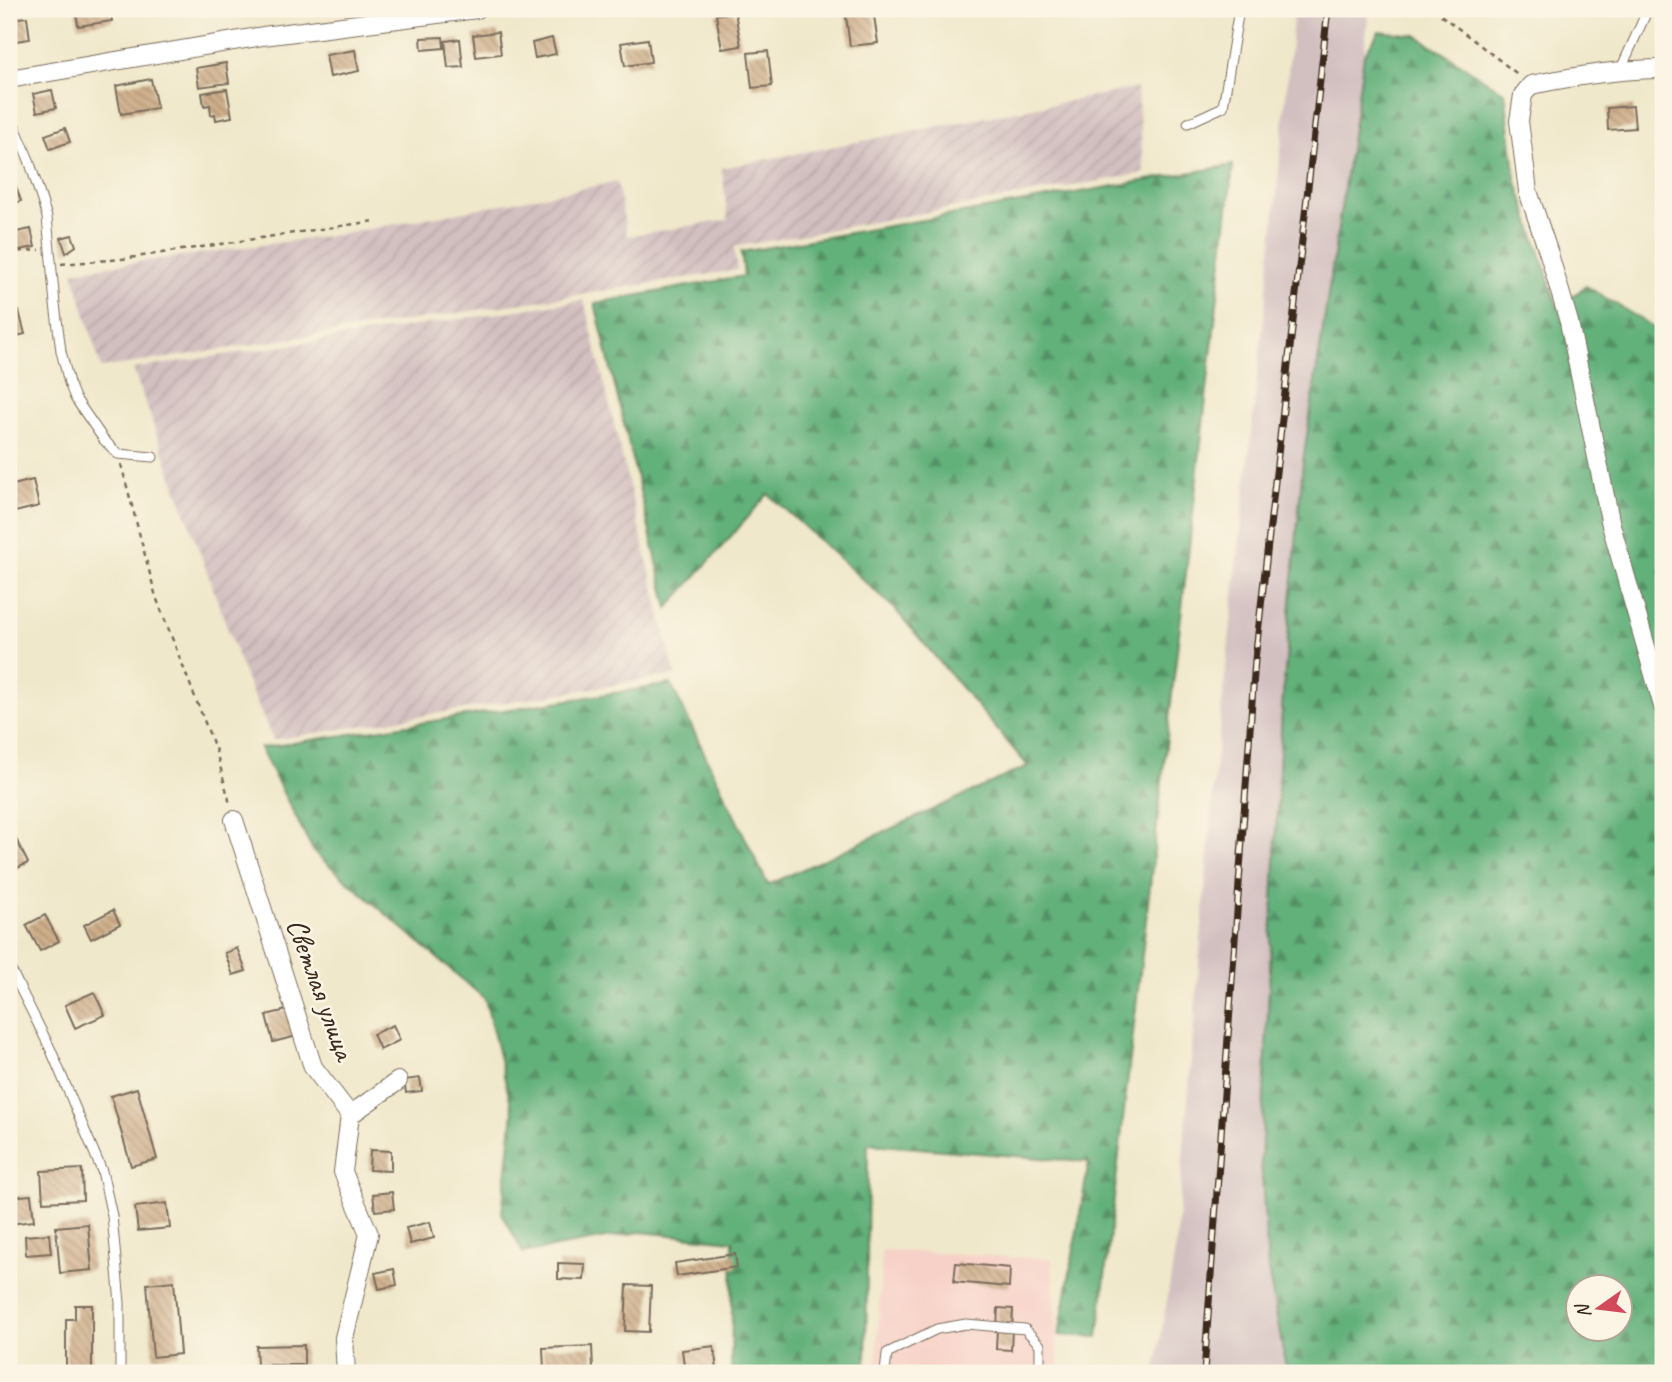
<svg xmlns="http://www.w3.org/2000/svg" width="1672" height="1382" viewBox="0 0 1672 1382" font-family="Caveat,sans-serif">
	<defs>
		<pattern id="industrial-furrows" width="10" height="10" patternUnits="userSpaceOnUse" patternTransform="scale(1.75)"><rect width="10" height="10" fill="#d2bfc0"/><path d="M-1 1l2-2M0 10L10 0M9 11l2-2" fill="none" stroke="#b5a4a5"/></pattern>
		<pattern id="forest-firs" width="22" height="20" patternUnits="userSpaceOnUse" patternTransform="scale(1.75)"><rect width="22" height="20" fill="#62b07a"/><path d="M5 1l3.5 6h-7zM16 11l3.5 6h-7z" fill="#528f63"/></pattern>
		<pattern id="building-back-hatch" width="6" height="6" patternUnits="userSpaceOnUse" patternTransform="scale(1.75)"><rect width="6" height="6" fill="#cfaf8b"/><path d="M-1 5l2 2M0 0l6 6M5-1l2 2" fill="none" stroke="#a98f71"/></pattern>
	</defs>
	<rect width="100%" height="100%" fill="#fcf5e5"/>
	<filter id="ink" filterUnits="userSpaceOnUse"><feTurbulence type="fractalNoise" baseFrequency=".0143" numOctaves="2"/><feDisplacementMap in="SourceGraphic" scale="14" xChannelSelector="R" yChannelSelector="G"/><feConvolveMatrix kernelMatrix="1 2 1 2 8 2 1 2 1" color-interpolation-filters="sRGB"/></filter>
	<filter id="wash" filterUnits="userSpaceOnUse"><feTurbulence type="fractalNoise" baseFrequency=".00686" numOctaves="4" result="noise"/><feDisplacementMap in="SourceGraphic" scale="28" xChannelSelector="R" yChannelSelector="G"/><feGaussianBlur stdDeviation="1.57" result="paint"/><feColorMatrix in="noise" values="0 0 0 0 0 0 0 0 0 0 0 0 0 0 0 0 0 1.4 0 .05"/><feComposite in="paint" operator="in"/></filter>
	<g filter="url(#wash)">
		<rect width="100%" height="100%" fill="#f0e8cb"/>
		<path fill="#f7d1c8" d="M882 1250 1052 1259 1059 1373H876Z"/>
		<g fill="url(#industrial-furrows)">
			<path d="M1137 88 1144 173 734 247 737 270 101 368 73 271 343 234 617 182 627 236 728 220 722 168Z"/>
			<path d="M584 300 675 675 273 740 246 679 133 369Z"/>
		</g>
		<path fill="#d2bfc0" d="M1294 9H1369L1364 55 1303 462 1282 707 1261 1161 1268 1269 1287 1373H1155L1176 1245 1215 770 1273 233Z"/>
		<g fill="url(#forest-firs)" stroke="#4e6d4c" stroke-width="2" fill-rule="evenodd">
			<path d="M1379 31 1416 35 1505 93 1516 179 1558 308 1586 286 1663 333V1373H1287L1268 1269 1261 1161 1282 707 1303 462 1364 55ZM1578 1288H1620V1330H1578Z"/>
			<path d="M1233 165 1098 1337 1059 1335 1089 1162 868 1144 866 1373H731L733 1241 640 1232 523 1253 502 1213 513 1112 485 999 314 852 260 748 671 684 768 885 1028 766 894 608 768 494 668 608 595 303 744 276 741 252Z"/>
		</g>
		<g id="blocks">
			<g fill="url(#building-back-hatch)">
				<path d="M91 9H110L112 21 78 26 76 11Z"/>
				<path d="M150 9H174V10L151 14Z"/>
				<path d="M857 9H873L878 43 850 46 845 10Z"/>
				<path d="M735 12 741 46 722 49 716 15Z"/>
				<path d="M27 17 30 39 9 42V19Z"/>
				<path d="M498 32 501 54 476 57 473 35Z"/>
				<path d="M443 37 444 48 422 50 421 38Z"/>
				<path d="M552 38 556 54 535 58 532 43Z"/>
				<path d="M460 39 463 67 448 68 445 41Z"/>
				<path d="M648 39 651 62 625 66 621 43Z"/>
				<path d="M355 50 359 71 330 77 326 55Z"/>
				<path d="M768 51 772 86 752 88 748 53Z"/>
				<path d="M226 63 229 83 199 87 196 68Z"/>
				<path d="M151 79 157 108 121 114 116 86Z"/>
				<path d="M227 89 232 117 216 120 215 114 211 115 210 105 204 106 202 93Z"/>
				<path d="M52 90 56 108 37 112 33 94Z"/>
				<path d="M1633 106 1635 128 1608 130 1607 108Z"/>
				<path d="M65 128 70 142 50 149 45 135Z"/>
				<path d="M15 184 21 201 10 205 9 187Z"/>
				<path d="M31 229 35 247 14 251 11 233Z"/>
				<path d="M72 235 76 246 66 253 61 238Z"/>
				<path d="M9 273H11L16 290 9 292Z"/>
				<path d="M19 311 25 334 9 338V313Z"/>
				<path d="M33 480 39 506 15 512 9 486Z"/>
				<path d="M16 839 28 863 9 872V843Z"/>
				<path d="M113 910 120 924 91 939 84 925Z"/>
				<path d="M45 915 59 941 40 951 26 925Z"/>
				<path d="M237 948 246 971 233 975 225 953Z"/>
				<path d="M94 992 105 1015 75 1028 65 1005Z"/>
				<path d="M295 1008 301 1035 273 1042 266 1015Z"/>
				<path d="M393 1025 400 1040 380 1050 373 1034Z"/>
				<path d="M420 1078 422 1091 406 1093 404 1080Z"/>
				<path d="M137 1088 157 1159 131 1166 111 1096Z"/>
				<path d="M370 1150 391 1151V1171L369 1170Z"/>
				<path d="M82 1169 83 1200 43 1202 41 1171Z"/>
				<path d="M392 1192 394 1209 375 1211 373 1194Z"/>
				<path d="M31 1195 34 1221 9 1224V1197Z"/>
				<path d="M167 1203 170 1228 138 1231 135 1207Z"/>
				<path d="M430 1222 434 1238 410 1244 406 1228Z"/>
				<path d="M88 1224 92 1270 60 1273 56 1227Z"/>
				<path d="M49 1234 51 1253 26 1255 25 1236Z"/>
				<path d="M735 1254 737 1267 677 1276 675 1263Z"/>
				<path d="M558 1263 585 1264 584 1280 558 1279Z"/>
				<path d="M956 1263 1010 1268 1009 1287 954 1282Z"/>
				<path d="M394 1269 397 1285 379 1289 375 1273Z"/>
				<path d="M174 1281 180 1354 153 1357 147 1284Z"/>
				<path d="M627 1285 651 1286 649 1332 625 1331Z"/>
				<path d="M75 1305H92V1373H66V1319H75Z"/>
				<path d="M998 1308 1013 1309 1011 1350 996 1349Z"/>
				<path d="M304 1345V1365H257L256 1346Z"/>
				<path d="M592 1346 593 1369 544 1371 543 1348Z"/>
				<path d="M714 1346 717 1370 685 1373 682 1350Z"/>
			</g>
		</g>
	</g>
	<g filter="url(#ink)">
		<use href="#blocks" fill-opacity="0" stroke="#7a6c5b" stroke-width="2"/>
		<g fill="none" stroke-linecap="round" stroke-linejoin="round">
			<defs>
				<g id="lane">
					<path d="M1620 71 1648 9"/>
					<path d="M9 112 29 160 47 217 55 304 61 351 69 383 75 398 104 440 118 454 153 457"/>
					<path d="M1188 123 1223 107 1239 9"/>
					<path d="M9 966 50 1048 102 1171 112 1216 120 1303V1373"/>
					<path d="M885 1373 887 1353 937 1329 966 1324 1025 1329 1040 1345V1373"/>
				</g>
				<g id="street">
					<path d="M1663 69C1619 69 1575 76 1531 85L1523 95 1519 121 1528 191 1549 254 1569 322 1611 525 1663 706"/>
					<path d="M9 79 263 36 477 9"/>
					<path d="M234 820 313 1067 350 1115 343 1172 369 1234 344 1338 346 1373"/>
					<path d="M350 1115 398 1081"/>
				</g>
			</defs>
			<use href="#lane" stroke="#7a6c5b" stroke-width="11"/>
			<use href="#street" stroke="#7a6c5b" stroke-width="20"/>
			<g stroke="#7a6c5b" stroke-width="2.5" stroke-dasharray="5 5" stroke-linecap="butt">
				<path d="M1433 9 1520 76"/>
				<path d="M9 252 40 250"/>
				<path d="M61 264 122 259 374 221"/>
				<path d="M121 464 156 597 216 751 230 804"/>
			</g>
			<use href="#lane" stroke="#fff" stroke-width="9"/>
			<use href="#street" stroke="#fff" stroke-width="18"/>
			<defs>
				<path id="rail" d="M1204 1373 1255 660 1328 9"/>
			</defs>
			<use href="#rail" stroke="#3b2a1e" stroke-width="7"/>
			<use href="#rail" stroke="#fcf5e5" stroke-width="4.5" stroke-dasharray="13" stroke-linecap="butt"/>
		</g>
	</g>
	<g text-anchor="middle" dominant-baseline="central" stroke-width="5" stroke-linejoin="round" paint-order="stroke">
		<g font-size="30" fill="#3b2a1e" stroke="#fcf5e5">
			<text transform="translate(321 989) rotate(70)">Светлая улица</text>
		</g>
	</g>
	<rect width="1672" height="1382" fill="none" stroke="#fcf5e5" stroke-width="35"/>
	<g transform="translate(1599 1308) rotate(256)"><circle r="33" fill="#fcf5e5" stroke="#afa495" stroke-width="2"/>
	<path d="M0-5L12 26L0 18L-12 26Z" fill="#d1495b"/>
	<text y="-10" font-size="19" font-weight="bold" text-anchor="middle" fill="#3b2a1e">N</text>
	</g>
</svg>
